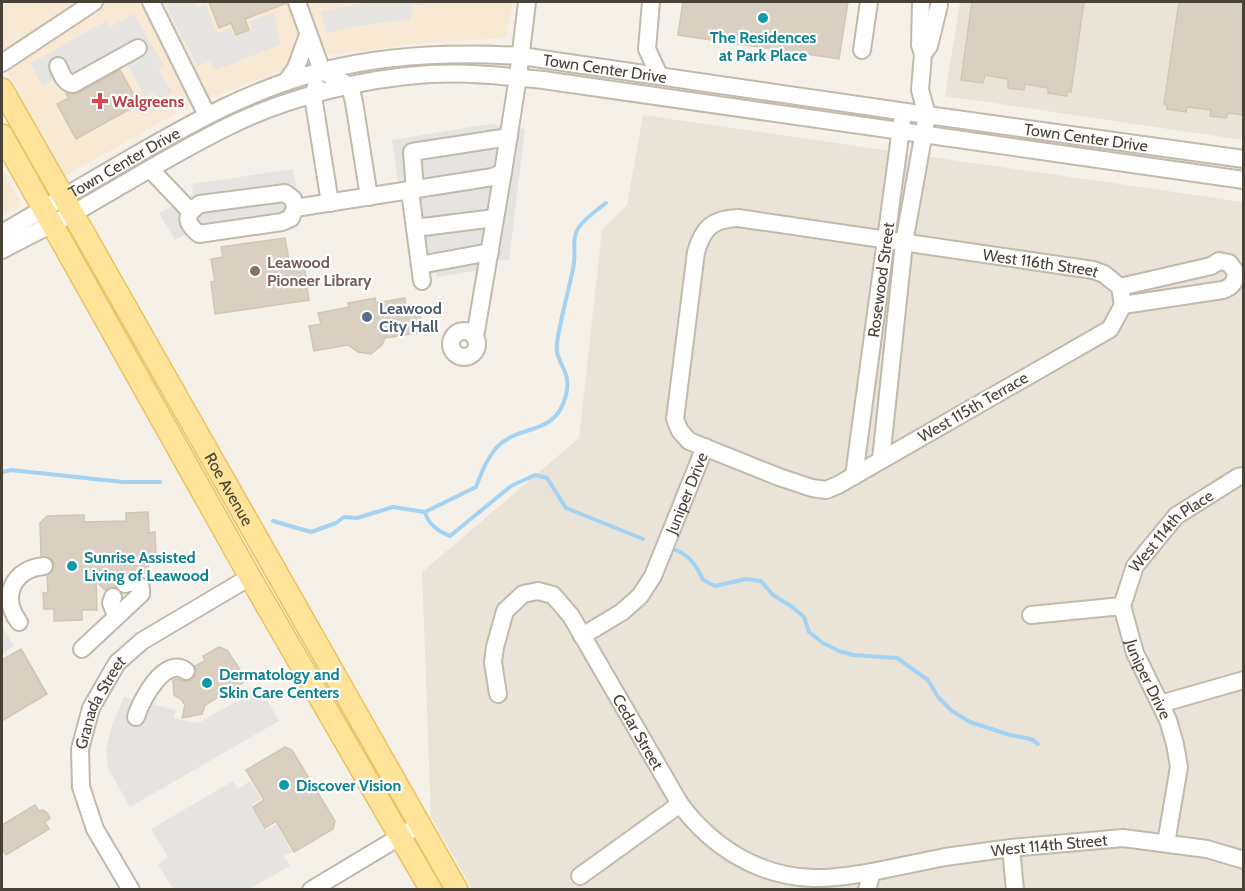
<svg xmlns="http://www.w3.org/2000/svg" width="1245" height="891" viewBox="0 0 1245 891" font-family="Cabin,sans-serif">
	<rect width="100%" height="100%" fill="#f5f1e9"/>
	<g fill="#e9e4d7">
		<path d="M960 2H1243V140L945 96Z"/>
		<path d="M643 115 1243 202V889H472L431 817 422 572 579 438 602 230 627 205Z"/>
	</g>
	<g fill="#f7e9d4">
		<path d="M2 2H513L506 38 422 43 316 57 187 107 65 176 2 62Z"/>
		<path d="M2 169 22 205 2 217Z"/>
	</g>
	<g fill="#e6e4e1">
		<path d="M164 2H195L198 8 205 5 218 33 231 27 235 37 252 30 249 21 274 13 281 44 214 71 210 61 197 66Z"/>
		<path d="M368 2H424V6H413L410 20 377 23 326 33 321 12Z"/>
		<path d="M134 14 163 65 158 68 172 92 159 99 155 92 145 97 120 51 74 76 71 71 43 86 30 64 106 21 110 27Z"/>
		<path d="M490 124 525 129 509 260H481V270L437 277 434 266 427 267 417 194 398 181 392 140Z"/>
		<path d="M293 169 301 212 198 241 186 234 175 240 159 213 193 195 192 184Z"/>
		<path d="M2 625 14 646 2 654Z"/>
		<path d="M260 688 279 721 130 807 108 768 106 751 111 728 124 697 176 710 174 718 198 723Z"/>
		<path d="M233 781 238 789 250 781 261 799 252 805 266 830 276 824 292 852 284 856 290 866 249 889H173L158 864 168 857 151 829Z"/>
	</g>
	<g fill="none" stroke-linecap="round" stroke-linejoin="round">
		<g stroke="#a4d2f3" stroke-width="4">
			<path d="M2 472 11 470 123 482H160"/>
			<path d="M425 512C427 523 439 532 450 536L511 486 535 475 547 478 566 508 643 539"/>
			<path d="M273 521 311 532 336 523 344 517 357 518 393 507 425 512 476 487C481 474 487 458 497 447 520 423 556 437 566 395 571 373 561 369 557 352 554 340 572 280 574 263 576 250 571 239 579 227 585 218 597 210 606 203"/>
			<path d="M676 550C690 556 697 566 703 580L715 586 746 579 761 581 773 595 791 606 804 617 809 632 823 643 839 651 853 655 897 658 928 680 938 697 952 711 970 722 1010 735 1031 739 1038 744"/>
		</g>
	</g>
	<g fill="#dad0c1" stroke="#d2c6b1" stroke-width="1.5">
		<path d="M209 2H287V3L245 19 249 30 236 35 231 23 219 28Z"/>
		<path d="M683 2H848L839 59 678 35Z"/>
		<path d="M972 2H1084L1071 92 1067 91V96L1048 93V88L1025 84 1024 90 1008 88V79L985 75 983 83 961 80Z"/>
		<path d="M1179 2H1244V115L1228 113 1226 118 1210 116 1211 110 1187 107 1186 112 1167 109V105L1164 104Z"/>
		<path d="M120 70 139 104 76 139 57 104 69 98 66 93H78Z"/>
		<path d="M285 238 290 267 304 265 309 300 215 314 211 282 215 281 211 259 223 257 221 247Z"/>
		<path d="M375 298 376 303 405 298 406 308 419 305 423 332 385 338 382 345 371 354 358 352 348 345 314 351 309 326 321 324 318 313 349 307 348 303Z"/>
		<path d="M148 512 149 533 155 532 156 557H148L149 573 113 574 117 578 115 587 105 590 96 581 97 610H82V620L54 621V609H44L43 593H48L47 576 54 570V564L51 559 41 556 40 523 47 516 84 515V522L126 521V513Z"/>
		<path d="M219 647 227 650 247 680 205 705 202 714 182 718 185 705 181 699 174 695 173 680 177 679 187 681 192 680 196 674 195 666 205 661 203 656Z"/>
		<path d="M21 649 47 694 2 721V660Z"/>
		<path d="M285 747 292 750 335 821 333 829 294 852 276 821 265 828 253 807 264 800 246 770Z"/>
		<path d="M35 805 39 811 43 810 47 813 50 818 45 822 49 829 6 855 2 848V825Z"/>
	</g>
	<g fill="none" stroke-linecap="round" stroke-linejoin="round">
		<defs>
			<g id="minor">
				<path d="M151 2 207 115"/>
				<path d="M297 2 322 71 350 86 354 102 369 197"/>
				<path d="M651 2 647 49 659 75"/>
				<path d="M862 50 869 2"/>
				<path d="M923 54 929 46 939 5"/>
				<path d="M2 63 94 2"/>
				<path d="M58 66C61 73 64 83 73 84L138 48"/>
				<path d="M286 82 296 68 308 35"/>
				<path d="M316 86 313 96 330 203"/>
				<path d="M150 169 190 211"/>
				<path d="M415 190 412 152 509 137"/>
				<path d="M410 191 422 281"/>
				<path d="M295 208 291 218 282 222 199 234C184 222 185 214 200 204L285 193 293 199 295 208 493 177 503 172 518 77 527 2"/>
				<path d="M415 228 495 218"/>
				<path id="s1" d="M2 233C46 207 91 181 136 155 195 121 255 88 322 71 388 54 454 52 521 56L927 115 1244 159"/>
				<path d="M2 250C29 235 58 222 86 206 133 179 180 150 229 126 288 97 364 78 430 74 468 72 505 76 543 80L1244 180"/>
				<path d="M420 265 490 252"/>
				<path id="s2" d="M1120 287 1123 305 1110 329 838 485 826 490 812 488 779 477 689 441 680 431 675 419 696 252C703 228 712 219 738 218L1093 270 1104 274 1120 287 1211 266 1219 261 1229 263 1235 271C1237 281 1232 287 1223 290L1123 305"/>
				<circle cx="464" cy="344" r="13"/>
				<path d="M475 337 503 172"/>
				<path d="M881 460 904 243 927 115 920 90 923 54 920 45 921 2"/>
				<path id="s3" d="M854 476 902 121"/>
				<path d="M113 597 111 603 116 616"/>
				<path id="s4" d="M1122 606 1135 653 1168 720 1175 744 1179 767 1166 843"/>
				<path id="s5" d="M1122 606 1135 566 1176 516 1238 477 1244 476"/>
				<path d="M1031 615 1122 606"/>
				<path d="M19 622C0 597 13 569 44 566"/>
				<path id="s6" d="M582 636 622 612 640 596 653 576 705 447"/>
				<path d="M82 649 141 594V588C136 582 132 582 125 584"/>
				<path id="s7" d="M498 694 493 662 495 647 505 611 523 594 538 591 553 595 571 616 680 804C712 847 758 876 812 878 832 879 852 875 872 872"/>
				<path d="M1160 704 1244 680"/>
				<path d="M136 717C141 700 165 655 186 671"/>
				<path d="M1011 848 1015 890"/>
				<path d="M580 876 680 804"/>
				<path id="s8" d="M131 890 95 829 81 787 80 749 91 708 117 663 142 641 250 577"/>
				<path d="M311 890 411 830"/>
				<path id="s9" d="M867 890 872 872 945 857 1011 848 1123 838 1207 849 1244 860"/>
			</g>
			<g id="major">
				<path id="s10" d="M2 89 457 890"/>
				<path d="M2 135 250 577 431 890"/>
			</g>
		</defs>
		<use href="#minor" stroke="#c1baab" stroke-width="20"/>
		<use href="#major" stroke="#e8c264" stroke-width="24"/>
		<use href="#minor" stroke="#fff" stroke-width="16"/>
		<use href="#major" stroke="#ffe398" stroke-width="21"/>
	</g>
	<g fill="#0f9aa8" stroke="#fff" stroke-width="2">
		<circle cx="763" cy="18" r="6"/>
		<circle cx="72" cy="566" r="6"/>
		<circle cx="207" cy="683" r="6"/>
		<circle cx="284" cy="785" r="6"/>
	</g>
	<path fill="#e0444e" stroke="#fff" stroke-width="2" d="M97 92h6v6h6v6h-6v6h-6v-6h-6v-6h6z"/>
	<circle fill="#8d6e63" stroke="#fff" stroke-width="2" cx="255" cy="271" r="6"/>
	<circle fill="#5c6f8a" stroke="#fff" stroke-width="2" cx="367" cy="317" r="6"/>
	<g text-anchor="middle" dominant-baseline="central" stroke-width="4.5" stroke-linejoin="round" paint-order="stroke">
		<g font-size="16" font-weight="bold" fill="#0d838f" stroke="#fff" text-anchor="start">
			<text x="763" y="37" text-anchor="middle">The Residences<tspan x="763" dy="18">at Park Place</tspan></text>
			<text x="84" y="557">Sunrise Assisted<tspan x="84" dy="18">Living of Leawood</tspan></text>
			<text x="219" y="674">Dermatology and<tspan x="219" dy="18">Skin Care Centers</tspan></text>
			<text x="296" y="785">Discover Vision</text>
		</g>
		<g font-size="16" fill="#494237" stroke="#fff">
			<text stroke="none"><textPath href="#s1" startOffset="645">Town Center Drive</textPath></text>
			<text stroke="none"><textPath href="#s1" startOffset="1131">Town Center Drive</textPath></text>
			<text stroke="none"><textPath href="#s1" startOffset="141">Town Center Drive</textPath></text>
			<text stroke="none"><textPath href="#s2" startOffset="1078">West 116th Street</textPath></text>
			<text stroke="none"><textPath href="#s3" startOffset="198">Rosewood Street</textPath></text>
			<text transform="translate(973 407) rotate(-30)">West 115th Terrace</text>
			<text stroke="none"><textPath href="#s10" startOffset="460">Roe Avenue</textPath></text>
			<text stroke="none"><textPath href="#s6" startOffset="184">Juniper Drive</textPath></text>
			<text stroke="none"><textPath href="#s5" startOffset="93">West 114th Place</textPath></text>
			<text stroke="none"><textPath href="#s4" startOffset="78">Juniper Drive</textPath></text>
			<text stroke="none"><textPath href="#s8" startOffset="204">Granada Street</textPath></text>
			<text stroke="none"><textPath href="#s7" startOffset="302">Cedar Street</textPath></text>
			<text stroke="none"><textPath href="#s9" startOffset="198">West 114th Street</textPath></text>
		</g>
		<g font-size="16" font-weight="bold" fill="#be3a42" stroke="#fff" text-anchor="start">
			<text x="112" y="101">Walgreens</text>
		</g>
		<g font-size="16" font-weight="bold" fill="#785e54" stroke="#fff" text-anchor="start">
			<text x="267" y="262">Leawood<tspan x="267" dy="18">Pioneer Library</tspan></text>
		</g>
		<g font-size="16" font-weight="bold" fill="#4e5e75" stroke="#fff" text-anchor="start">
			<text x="379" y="308">Leawood<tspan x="379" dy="18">City Hall</tspan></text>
		</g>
	</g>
	<rect width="1245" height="891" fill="none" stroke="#494237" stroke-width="6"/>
</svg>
